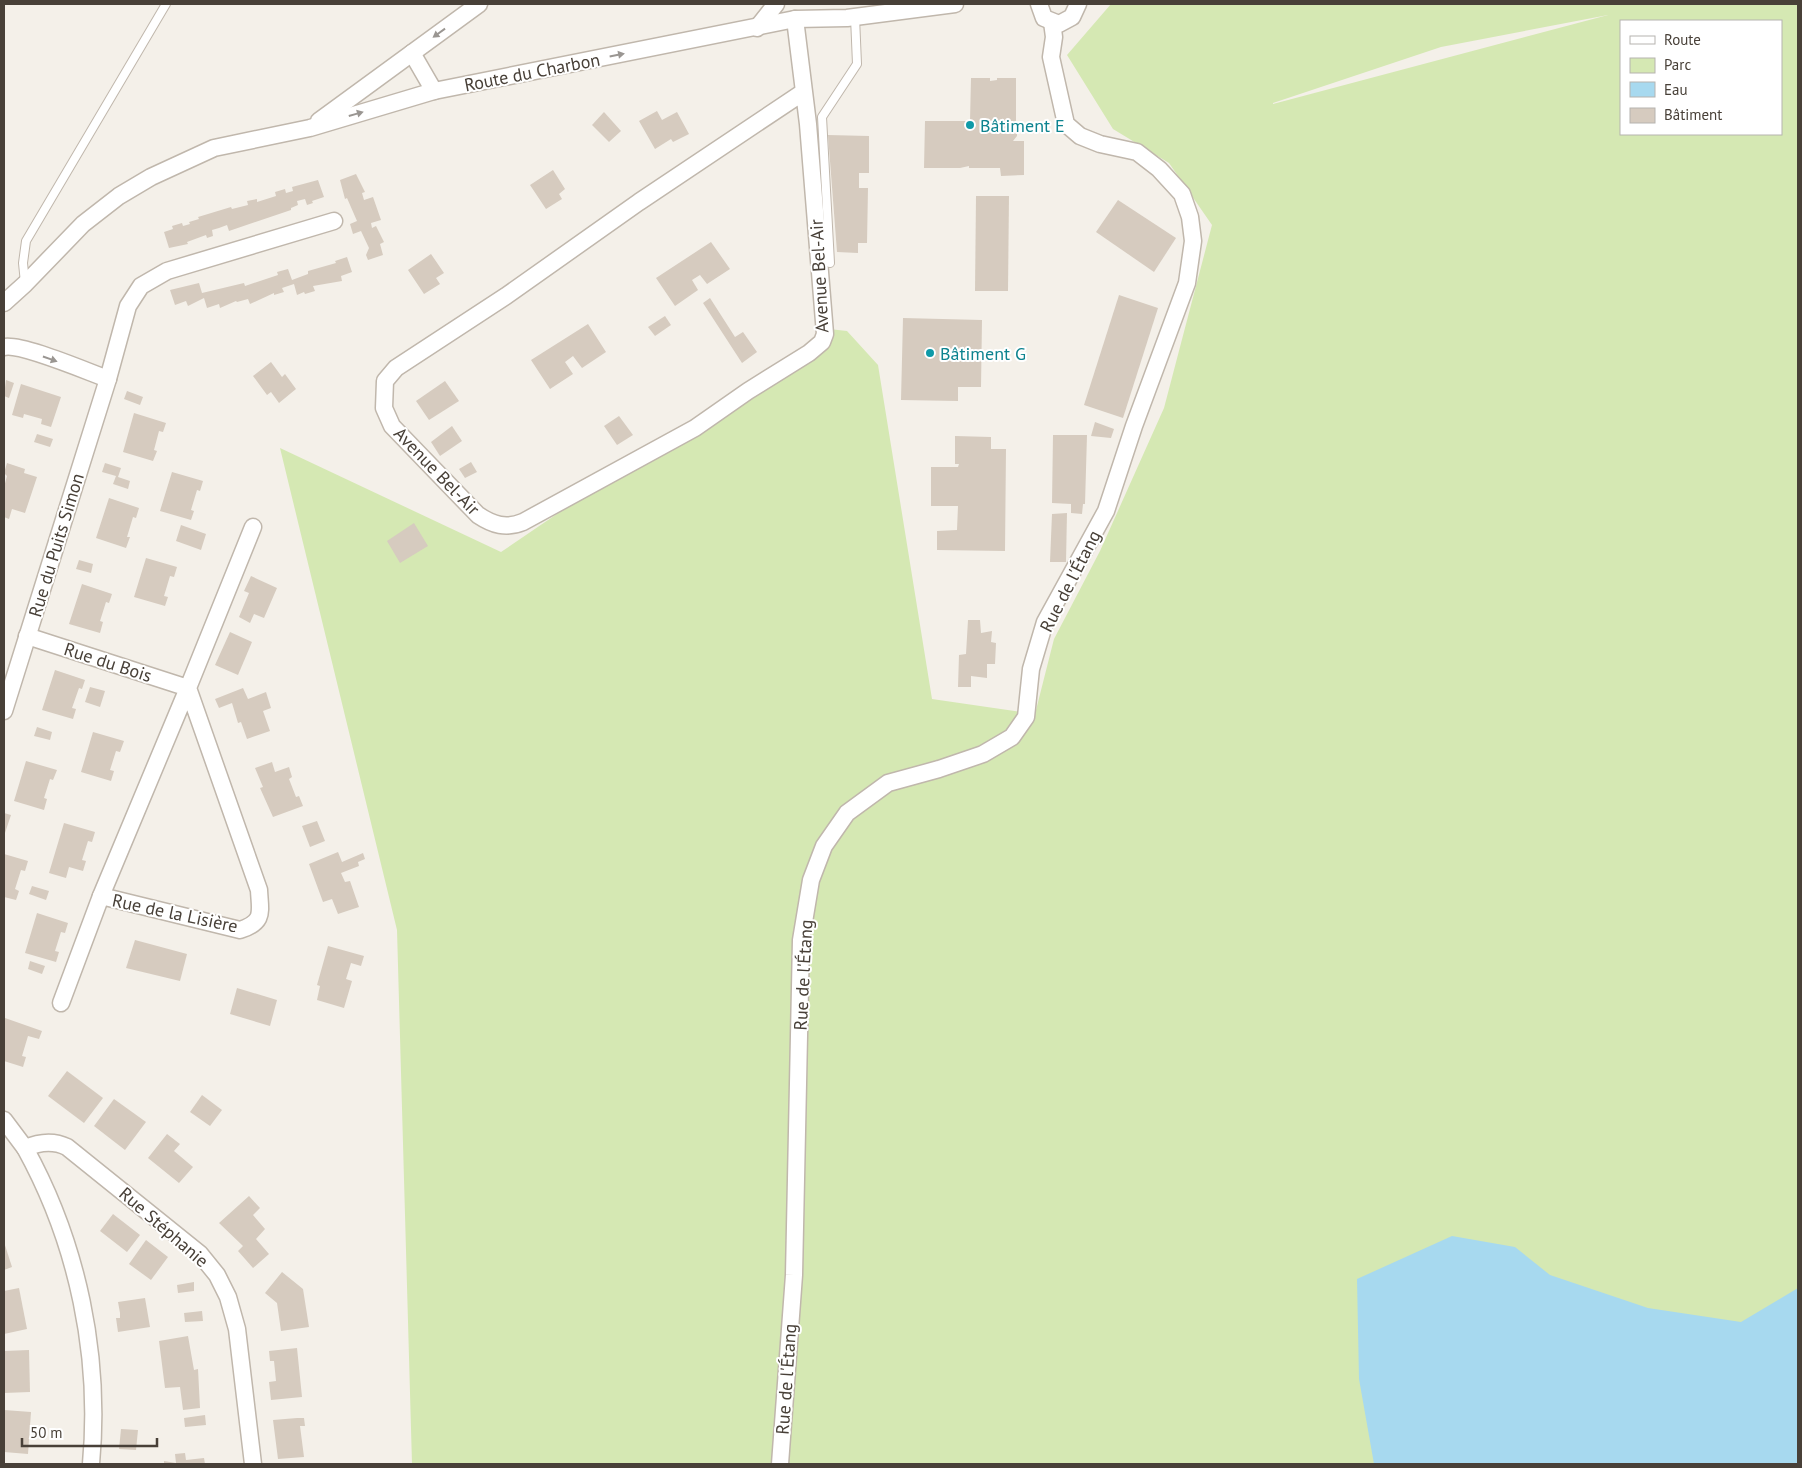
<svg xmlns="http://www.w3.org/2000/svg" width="1802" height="1468" viewBox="0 0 1802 1468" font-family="'PT Sans',sans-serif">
	<rect width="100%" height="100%" fill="#f4f0e9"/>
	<path fill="#d5e8b3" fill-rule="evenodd" d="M1111 4H1798V1464H412L397 930 280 448 501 552 829 329 847 331 878 365 932 699 1035 714 1054 639 1100 551 1164 408 1212 225 1169 163 1113 129 1067 55ZM1608 15 1273 104V103L1441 47ZM1621 21H1781V134H1621Z"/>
	<path fill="#a7d9ef" d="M1452 1236 1515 1247 1550 1275 1648 1308 1741 1322 1798 1288V1464H1374L1359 1379 1357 1279Z"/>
	<g fill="#d6cbbf">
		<path d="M971 78H990V81L997 80V78H1016V129H1013V132L1017 131V136L1013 141H1024V175L1001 176 1000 168H969V166L960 168H924L925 121H970Z"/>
		<path d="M657 111 662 120 677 112 689 134 673 142 671 139 655 149 639 121Z"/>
		<path d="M604 112 621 131 609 142 592 125Z"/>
		<path d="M828 135 869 136V173H859V188H868L867 243H858V253L837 252Z"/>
		<path d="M553 170 565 189 559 194 562 199 546 209 530 185Z"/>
		<path d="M356 174 365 192 362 193 364 200 373 197 381 220 371 223 372 228 376 226 384 242 380 244 383 255 368 260 366 255 369 248 361 231 353 234 350 224 357 221 347 198 345 199 340 180Z"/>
		<path d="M318 180 324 197 312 201 313 203 307 205 305 199 297 201 298 205 291 208V210L229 231 227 225 219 228 212 230 213 236 207 238 206 235 187 242 188 244 169 248 164 232 173 229 172 226 182 223 183 226 190 224 189 222 199 219 198 217 231 207 232 209 248 205 247 201 257 199V202L276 196 275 192 285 189 286 193 293 191 292 187Z"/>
		<path d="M976 196H1009L1008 291H975Z"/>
		<path d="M1118 200 1176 238 1154 272 1096 232Z"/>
		<path d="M711 242 730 269 707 284 700 275 692 280 698 290 675 306 656 278Z"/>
		<path d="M431 254 444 273 436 278 440 284 424 294 408 270Z"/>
		<path d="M347 257 352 272 341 276 342 281 313 286 315 291 305 294 304 292 297 295 294 284 282 288 284 292 274 295V293L250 304 248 299 237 302 236 301 220 308 219 304 207 308 204 298 188 306 186 301 175 305 170 290 199 283 202 293 244 283 245 286 278 275 277 272 288 269 292 280 308 274V271L336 263 335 261Z"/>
		<path d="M1119 295 1158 308 1123 418 1084 405Z"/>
		<path d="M710 298 735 337 743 332 757 352 742 363 703 303Z"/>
		<path d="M665 316 671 325 655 336 648 327Z"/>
		<path d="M903 318 982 320 981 387H958V401L901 400Z"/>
		<path d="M588 324 606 352 582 368 573 356 565 362 573 374 550 389 531 360Z"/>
		<path d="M271 362 282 377 285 374 296 389 279 403 271 392 267 395 253 376Z"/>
		<path d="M6 380 14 383 9 398 4 396Z"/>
		<path d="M445 381 459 401 429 420 416 401Z"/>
		<path d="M21 384 61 397 51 427 41 424 42 419 24 414 23 418 12 415Z"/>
		<path d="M127 391 143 397 140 405 124 399Z"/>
		<path d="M134 413 166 423 163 432 159 431 154 450 157 451 153 461 123 452Z"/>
		<path d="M619 416 633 435 617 445 604 426Z"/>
		<path d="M1095 422 1114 429 1111 438 1091 436Z"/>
		<path d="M452 426 462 441 440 456 431 442Z"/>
		<path d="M37 434 53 439 50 447 34 442Z"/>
		<path d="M1053 435H1087L1085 504H1083L1082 514 1071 513V504L1052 503Z"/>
		<path d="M955 436 991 437V449H1006L1005 551 937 550V531L957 530 958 506H931V467H958L959 464H955Z"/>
		<path d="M471 462 477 472 465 478 459 469Z"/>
		<path d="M7 463 25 469 24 473 37 477 25 513 12 509 9 519 4 517V487L7 476 4 473Z"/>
		<path d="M105 463 121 468 118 477 130 481 128 489 113 484 116 476 102 472Z"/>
		<path d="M172 472 203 481 200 491 197 490 191 510 194 511 191 520 160 511Z"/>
		<path d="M109 498 139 508 136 518 133 517 127 537H130L126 548 96 538Z"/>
		<path d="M1067 513 1066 562H1050L1052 514Z"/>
		<path d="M414 523 428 546 400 563 387 541Z"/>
		<path d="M181 525 206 534 201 550 176 541Z"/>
		<path d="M146 558 177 567 174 577 170 576 164 596 168 597 165 606 134 597Z"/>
		<path d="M79 560 93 564 91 573 76 569Z"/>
		<path d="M251 576 277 588 264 618 254 614 250 623 239 617 249 593 244 591Z"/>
		<path d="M82 584 112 594 109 603 106 602 100 621 103 622 100 633 69 624Z"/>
		<path d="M968 620H980L981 633 992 631 991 642 996 643 995 664H987V678L971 676V687H958L959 655 966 654Z"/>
		<path d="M230 632 252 642 238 675 215 665Z"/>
		<path d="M55 670 85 680 82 689 79 688 72 708 76 709 73 719 42 710Z"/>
		<path d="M90 687 105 691 100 707 85 702Z"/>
		<path d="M243 688 248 699 266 692 271 708 263 711 270 731 247 739 241 722 238 723 232 703 219 708 215 699Z"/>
		<path d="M37 727 52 732 50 740 34 736Z"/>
		<path d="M93 732 124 741 120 752 116 751 110 770 114 771 111 781 81 772Z"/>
		<path d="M26 761 57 770 53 780 50 779 44 798 47 799 44 810 14 801Z"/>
		<path d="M272 762 275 772 289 767 292 777 289 779 296 797 299 796 303 806 273 817 260 788 263 787 255 768Z"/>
		<path d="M4 813 11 815 4 836Z"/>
		<path d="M317 821 325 841 310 847 302 826Z"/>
		<path d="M64 823 95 832 92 842 88 841 82 860 86 861 83 871 69 867 66 878 49 873Z"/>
		<path d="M338 852 342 862 363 853 365 859 358 862 359 866 341 873 345 882 350 881 359 907 338 914 332 899 323 902 309 864Z"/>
		<path d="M4 854 28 861 25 871 21 870 15 889 19 891 16 900 4 897Z"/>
		<path d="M32 886 49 891 46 900 29 894Z"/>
		<path d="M37 913 68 923 65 933 61 932 55 951 59 952 56 962 25 953Z"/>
		<path d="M135 940 187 954 180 981 126 968Z"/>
		<path d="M328 946 364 956 361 966 351 963 346 979 352 981 344 1008 317 1000 320 986 317 985Z"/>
		<path d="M30 961 45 966 42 974 28 969Z"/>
		<path d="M237 988 277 1000 270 1026 230 1014Z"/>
		<path d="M5 1018 42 1031 39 1039 28 1036 22 1056 26 1057 23 1067 4 1061Z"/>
		<path d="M67 1071 103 1098 84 1123 48 1096Z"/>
		<path d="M202 1095 222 1110 210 1126 190 1112Z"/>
		<path d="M114 1099 146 1122 125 1150 94 1126Z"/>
		<path d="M167 1134 180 1144 174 1151 193 1167 179 1183 148 1158Z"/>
		<path d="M249 1196 260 1208 253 1215 265 1229 256 1239 269 1254 253 1268 238 1251 243 1246 219 1223Z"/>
		<path d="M113 1214 140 1235 127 1252 100 1231Z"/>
		<path d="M146 1240 168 1257 151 1280 129 1264Z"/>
		<path d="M4 1242 12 1267 4 1270Z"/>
		<path d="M282 1272 303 1289 309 1327 281 1331 277 1303 265 1293Z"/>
		<path d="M194 1282V1291L178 1293 177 1285Z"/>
		<path d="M19 1288 27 1329 4 1334V1291Z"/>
		<path d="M145 1298 150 1327 118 1332 116 1318H120V1313L118 1302Z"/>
		<path d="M202 1311 203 1321 185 1322 184 1313Z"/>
		<path d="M188 1336 194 1370 198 1369 200 1408 183 1410 180 1387 165 1388 159 1341Z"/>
		<path d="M297 1348 302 1397 271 1400 269 1382 276 1381 274 1361H270L269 1351Z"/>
		<path d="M29 1350 30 1392 4 1393V1351Z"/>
		<path d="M4 1410 31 1412 28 1454 4 1452Z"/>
		<path d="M205 1415 206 1425 185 1427 184 1418Z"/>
		<path d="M297 1418H304L305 1426H300L304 1457 278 1459 273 1420Z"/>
		<path d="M121 1429 138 1430 136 1450 119 1449Z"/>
		<path d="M185 1453 186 1460 204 1458 205 1464H164V1461L176 1463 175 1454Z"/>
	</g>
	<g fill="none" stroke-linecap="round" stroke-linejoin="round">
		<defs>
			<g id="service">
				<path d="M830 263 822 117 857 64 855 17"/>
				<path d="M25 283 23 263 26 241 166 4"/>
			</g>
			<g id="minor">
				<path d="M1039 4 1044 18 1059 24 1072 17 1078 4"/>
				<path d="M795 19 808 124 825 334 822 342 809 353 748 391 695 428 523 522C506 529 493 525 478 515L392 426 384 408 385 381 396 368 506 296 639 202 802 93"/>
				<path d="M757 28 776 4"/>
				<path d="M412 53 434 91"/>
				<path d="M319 121 479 4"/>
				<path d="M4 303 25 284 83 224 119 196 151 177 214 148 310 128 434 91 795 19 847 18 955 4"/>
				<path d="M4 347C21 343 88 372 108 379"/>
				<path d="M27 636 188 688 101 896 240 930C265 922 260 912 259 890L188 688 253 527"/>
				<path d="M4 711 108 379 128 306 141 286 167 271 334 221"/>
				<path d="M61 1003 101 896"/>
				<path d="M4 1120 25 1148C39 1142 53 1140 67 1147L200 1254 217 1275 228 1297 237 1329 253 1464"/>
				<path d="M25 1148C78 1244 101 1356 91 1464"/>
				<path d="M780 1464 794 1275 801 940 811 880 824 846 847 813 888 783 939 769 983 754 1012 737 1026 717 1031 669 1045 622 1106 511 1134 426 1187 283 1193 241 1190 217 1182 194 1159 169 1137 152 1100 144 1080 136 1066 124 1051 57 1054 37 1052 22"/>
			</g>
		</defs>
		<use href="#service" stroke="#c0b7ac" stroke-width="10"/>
		<use href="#minor" stroke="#c0b7ac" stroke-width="19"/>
		<use href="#service" stroke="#fff" stroke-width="8"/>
		<use href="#minor" stroke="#fff" stroke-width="16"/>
	</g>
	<defs><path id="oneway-solid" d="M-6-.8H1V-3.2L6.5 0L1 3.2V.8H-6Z" transform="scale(1.25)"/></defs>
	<g fill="#9a9692">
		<use href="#oneway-solid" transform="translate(439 33) rotate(144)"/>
		<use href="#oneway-solid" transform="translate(617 55) rotate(-11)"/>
		<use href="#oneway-solid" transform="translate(356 114) rotate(-16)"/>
		<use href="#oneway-solid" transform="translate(50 359) rotate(19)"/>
	</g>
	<g fill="#0f9aa8" stroke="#fff" stroke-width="2">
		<circle cx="970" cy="125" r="5"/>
		<circle cx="930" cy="353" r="5"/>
	</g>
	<g text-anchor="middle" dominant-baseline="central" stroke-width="4" stroke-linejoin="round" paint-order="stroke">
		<g font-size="18" fill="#484038" stroke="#fff">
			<text transform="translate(532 72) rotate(-11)">Route du Charbon</text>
			<text transform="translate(819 276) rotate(-93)">Avenue Bel-Air</text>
			<text transform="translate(437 471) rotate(46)">Avenue Bel-Air</text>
			<text transform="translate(56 545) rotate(-73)">Rue du Puits Simon</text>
			<text transform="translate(1070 581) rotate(-63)">Rue de l'Étang</text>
			<text transform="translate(108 662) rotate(18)">Rue du Bois</text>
			<text transform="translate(175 913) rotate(12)">Rue de la Lisière</text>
			<text transform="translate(803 975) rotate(-87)">Rue de l'Étang</text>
			<text transform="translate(164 1227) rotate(41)">Rue Stéphanie</text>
			<text transform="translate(786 1379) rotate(-86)">Rue de l'Étang</text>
		</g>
		<g font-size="18" fill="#0d838f" stroke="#fff" text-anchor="start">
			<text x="980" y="125">Bâtiment E</text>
			<text x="940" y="353">Bâtiment G</text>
		</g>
	</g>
	<rect width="1802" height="1468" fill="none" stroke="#484038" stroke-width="10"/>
	<rect x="1620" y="20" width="162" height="115" fill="#ffffff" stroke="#b6b3af"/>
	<rect x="1630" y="36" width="25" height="8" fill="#ffffff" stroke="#b6b3af"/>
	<text x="1664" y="45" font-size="15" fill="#484038">Route</text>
	<rect x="1630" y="58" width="25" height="15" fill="#d5e8b3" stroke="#b6b3af"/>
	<text x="1664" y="70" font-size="15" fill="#484038">Parc</text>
	<rect x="1630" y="82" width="25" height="15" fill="#a7d9ef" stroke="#b6b3af"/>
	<text x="1664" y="95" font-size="15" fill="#484038">Eau</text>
	<rect x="1630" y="108" width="25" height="15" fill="#d6cbbf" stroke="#b6b3af"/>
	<text x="1664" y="120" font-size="15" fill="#484038">Bâtiment</text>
	<path d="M22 1438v8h135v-8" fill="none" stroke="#484038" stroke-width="2.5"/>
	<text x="30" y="1438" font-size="15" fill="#484038" stroke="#ffffff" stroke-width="4" paint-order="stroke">50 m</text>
</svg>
